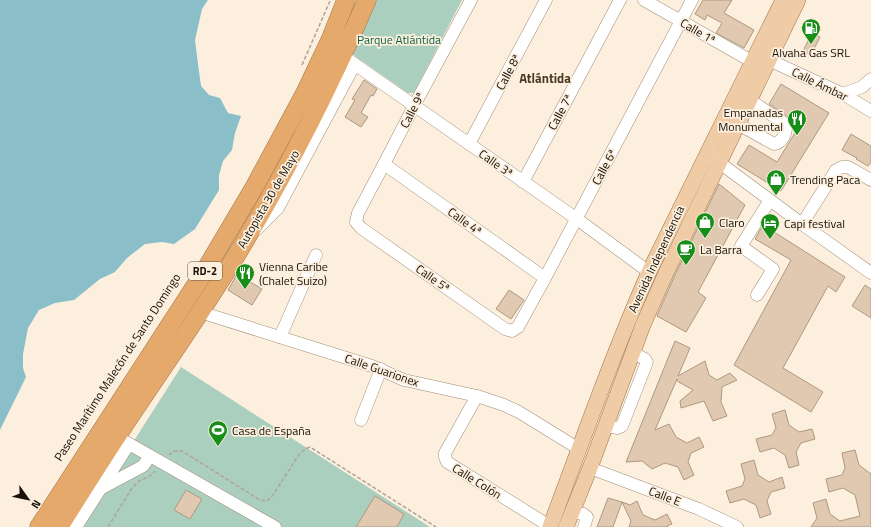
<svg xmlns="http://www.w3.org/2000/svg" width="871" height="527" viewBox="0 0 871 527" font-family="'Titillium Web',sans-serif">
	<rect width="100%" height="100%" fill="#fcefde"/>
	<g fill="#abcfbe">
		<path d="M373 0H462L416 89 413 93H408L355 56 352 53Z"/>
		<path d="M181 367 430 527H79Z"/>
	</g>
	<path fill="#8abfca" d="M0 0H208L202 9 195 40 198 64 201 86 209 95 220 98 228 113 241 116 235 133 232 150 223 161 219 175V190L195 229 174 244 162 242 145 244 127 258 115 272 100 279 74 300 55 303 39 310 28 328 23 354V368L26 377 0 430Z"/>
	<g fill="#e0c9b0" stroke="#ae9880">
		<path d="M703 0H732L724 13 754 30 744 48 716 33 722 23 707 15 705 20 695 14Z"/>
		<path d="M812 33 820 37 811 55 803 51Z"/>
		<path d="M364 80 377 89 373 96 371 95 361 113 368 117 361 127 345 117 355 100 352 99Z"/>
		<path d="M781 84 829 113 781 191 737 164 749 145 777 162 800 125 769 104Z"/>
		<path d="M851 134 871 146V162L868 166 856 159 857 158 842 150Z"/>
		<path d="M719 184 745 205 698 292 706 298 686 332 657 316 674 277Z"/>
		<path d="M763 225 845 277 836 292 828 286 783 368 823 392 811 412 734 365 791 260 755 239Z"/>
		<path d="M237 274 262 289 252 305 228 290Z"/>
		<path d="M865 285 871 289V318L852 306Z"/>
		<path d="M509 290 524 300 511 319 496 309Z"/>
		<path d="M675 341 690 348 678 376 705 361 709 375 717 380 730 373 737 380 722 387 721 402 727 416 713 421 704 401 681 408 680 401 693 390 677 381V379L655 430 669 424 676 437 687 443 699 437 704 447 691 453 688 462 694 475 684 480 678 467 665 463 652 469 642 461 626 462Z"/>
		<path d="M785 410 789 425 799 432 812 429 815 439 801 443 796 452 799 465 789 468 785 455 774 448 760 452 756 439 772 435 776 428 772 414Z"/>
		<path d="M855 450 859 465 871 474V527H811L817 518 813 503 826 499 830 514 840 521 860 516 855 495 843 488 829 492 826 479 842 475 845 468 842 453Z"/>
		<path d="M754 460 758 475 769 482 782 477 785 488 771 492 767 501 771 514 760 518 756 505 744 499 730 503 726 491 742 486 745 479 741 464Z"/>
		<path d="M186 490 202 499 190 519 174 510Z"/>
		<path d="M375 496 404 514 397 527H356Z"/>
		<path d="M608 498 622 502 613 527H597Z"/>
		<path d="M637 501 643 515 655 520 667 514 672 524 667 526 668 527H629L631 521 622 502 630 505Z"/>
	</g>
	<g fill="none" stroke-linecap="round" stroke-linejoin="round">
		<defs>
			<g id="minor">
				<path d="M471 0 414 106 384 164 358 213 356 222 361 228 505 329 512 331 518 327 545 278 692 0"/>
				<path d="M644 0 753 62 760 59 769 60 843 94 871 111"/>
				<path d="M343 56 577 219 649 272"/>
				<path d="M843 94 862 87 871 79"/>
				<path d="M738 124 774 144C782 143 786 134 786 127L785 124 750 100"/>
				<path d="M469 144 546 0"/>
				<path d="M713 158 770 200 802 224 871 273"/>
				<path d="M384 164 545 278"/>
				<path d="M523 182 620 0"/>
				<path d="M802 224 836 170 842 167H848L871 180"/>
				<path d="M257 229 278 208 355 64"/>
				<path d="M757 295 773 269 741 246 770 200"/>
				<path d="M200 312 372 366 404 380 477 396 504 405 519 412 579 449"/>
				<path d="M280 337 316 255"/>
				<path d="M477 396 445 453V457L447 462 551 527"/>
				<path d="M361 420 381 369"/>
				<path d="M606 426 618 428 622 426 647 362 645 359 633 353"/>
				<path d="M117 437 275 527"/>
				<path d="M590 468 699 509 737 527"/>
				<path d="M100 489 143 466 150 456"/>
				<path d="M572 512 583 514 587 517 584 527"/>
				<path d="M76 527 129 444"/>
			</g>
			<g id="major">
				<path d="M550 527C582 442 612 356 649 272L783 0"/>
				<path d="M566 527 590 468 643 325 666 273 798 0"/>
			</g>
			<g id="highway">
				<path d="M39 527 203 274 255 186 305 93 331 38 346 0"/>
				<path d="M59 527C78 497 97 466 117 436 159 372 204 310 243 244 290 165 331 84 367 0"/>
			</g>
		</defs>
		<use href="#minor" stroke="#a18e75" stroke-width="13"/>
		<use href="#major" stroke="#9e7548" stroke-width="16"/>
		<use href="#highway" stroke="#9e7548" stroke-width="19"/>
		<g stroke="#afa496" stroke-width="1.5" stroke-dasharray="4 2" stroke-linecap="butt">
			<path d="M302 65 330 1"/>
			<path d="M169 455 173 451H182L260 500 267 501 273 495 298 456 305 449 310 447 436 527"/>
			<path d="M108 527 132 488 139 481 150 476 155 471"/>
		</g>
		<use href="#minor" stroke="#fff" stroke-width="12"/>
		<use href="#major" stroke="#efcca6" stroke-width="15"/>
		<use href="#highway" stroke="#e5aa6b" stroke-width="18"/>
	</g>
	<defs>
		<symbol id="fuel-pin" viewBox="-11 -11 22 30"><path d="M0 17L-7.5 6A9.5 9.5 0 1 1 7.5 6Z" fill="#168e18" stroke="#fcefde"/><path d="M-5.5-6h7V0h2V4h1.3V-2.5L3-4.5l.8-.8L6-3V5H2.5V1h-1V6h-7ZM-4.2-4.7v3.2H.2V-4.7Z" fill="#fff"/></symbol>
		<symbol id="restaurant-pin" viewBox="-11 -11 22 30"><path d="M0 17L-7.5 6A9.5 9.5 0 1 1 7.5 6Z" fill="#168e18" stroke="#fcefde"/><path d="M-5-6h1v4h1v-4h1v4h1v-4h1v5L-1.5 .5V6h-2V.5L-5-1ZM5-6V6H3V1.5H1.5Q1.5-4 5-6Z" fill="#fff"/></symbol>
		<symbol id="shop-pin" viewBox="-11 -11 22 30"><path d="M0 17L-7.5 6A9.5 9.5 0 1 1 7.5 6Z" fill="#168e18" stroke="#fcefde"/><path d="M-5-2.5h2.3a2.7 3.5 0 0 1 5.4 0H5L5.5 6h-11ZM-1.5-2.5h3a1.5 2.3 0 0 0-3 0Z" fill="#fff"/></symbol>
		<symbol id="hotel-pin" viewBox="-11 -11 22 30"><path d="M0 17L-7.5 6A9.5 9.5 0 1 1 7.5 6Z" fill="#168e18" stroke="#fcefde"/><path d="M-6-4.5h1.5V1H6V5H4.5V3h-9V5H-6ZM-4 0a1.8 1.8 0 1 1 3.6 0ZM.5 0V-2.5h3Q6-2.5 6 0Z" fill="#fff"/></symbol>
		<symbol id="cafe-pin" viewBox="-11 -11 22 30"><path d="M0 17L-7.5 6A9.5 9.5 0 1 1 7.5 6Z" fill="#168e18" stroke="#fcefde"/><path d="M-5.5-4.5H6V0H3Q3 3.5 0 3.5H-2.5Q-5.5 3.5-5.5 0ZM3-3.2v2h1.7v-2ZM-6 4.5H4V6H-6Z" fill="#fff"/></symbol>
		<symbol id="stadium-pin" viewBox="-11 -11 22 30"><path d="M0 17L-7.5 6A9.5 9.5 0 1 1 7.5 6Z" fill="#168e18" stroke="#fcefde"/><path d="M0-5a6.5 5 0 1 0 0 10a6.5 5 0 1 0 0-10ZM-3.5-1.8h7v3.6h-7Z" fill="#fff"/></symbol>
	</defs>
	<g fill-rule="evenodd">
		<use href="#fuel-pin" x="800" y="17" width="22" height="30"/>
		<use href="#restaurant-pin" x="786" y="108" width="22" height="30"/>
		<use href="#shop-pin" x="765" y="168" width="22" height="30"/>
		<use href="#shop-pin" x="694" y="211" width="22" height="30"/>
		<use href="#hotel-pin" x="759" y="212" width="22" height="30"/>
		<use href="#cafe-pin" x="675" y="238" width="22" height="30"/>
		<use href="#restaurant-pin" x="234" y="262" width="22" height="30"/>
		<use href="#stadium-pin" x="207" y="419" width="22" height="30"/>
	</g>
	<g text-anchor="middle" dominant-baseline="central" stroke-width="3.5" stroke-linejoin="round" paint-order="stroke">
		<rect fill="#fcefde" stroke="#5d5448" stroke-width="1" x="188" y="262" width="34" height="18" rx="3"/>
		<g font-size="11" font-weight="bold" fill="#191208">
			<text x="205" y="271">RD-2</text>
		</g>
		<g font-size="12" fill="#191208" stroke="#fcefde">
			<text transform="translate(698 31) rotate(30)">Calle 1ª</text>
			<text transform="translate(508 72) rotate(-62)">Calle 8ª</text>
			<text transform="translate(820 84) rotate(26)">Calle Ámbar</text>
			<text transform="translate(412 110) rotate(-63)">Calle 9ª</text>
			<text transform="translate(560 112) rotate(-62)">Calle 7ª</text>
			<text transform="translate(496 163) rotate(35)">Calle 3ª</text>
			<text transform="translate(604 167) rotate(-62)">Calle 6ª</text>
			<text transform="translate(268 199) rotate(-60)">Autopista 30 de Mayo</text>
			<text transform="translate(465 221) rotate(35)">Calle 4ª</text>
			<text transform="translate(656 259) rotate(-65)">Avenida Independencia</text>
			<text transform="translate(433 278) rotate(35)">Calle 5ª</text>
			<text transform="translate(117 367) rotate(-57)">Paseo Marítimo Malecón de Santo Domingo</text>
			<text transform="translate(382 370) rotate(19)">Calle Guarionex</text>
			<text transform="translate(477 481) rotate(32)">Calle Colón</text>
			<text transform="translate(665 496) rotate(21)">Calle E</text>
		</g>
		<g font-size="12" fill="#0d6146" stroke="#fcefde">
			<text x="399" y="39">Parque Atlántida</text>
		</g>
		<g font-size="12" fill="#191208" stroke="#fcefde" text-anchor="start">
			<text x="811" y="52" text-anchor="middle">Alvaha Gas SRL</text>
			<text x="783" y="112" text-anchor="end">Empanadas<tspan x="783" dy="14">Monumental</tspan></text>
			<text x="790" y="179">Trending Paca</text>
			<text x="719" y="222">Claro</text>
			<text x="784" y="223">Capi festival</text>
			<text x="700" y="249">La Barra</text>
			<text x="259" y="266">Vienna Caribe<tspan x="259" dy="14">(Chalet Suizo)</tspan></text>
			<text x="232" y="430">Casa de España</text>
		</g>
		<g font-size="13" font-weight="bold" fill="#4b3a23" stroke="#fcefde">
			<text x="545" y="78">Atlántida</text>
		</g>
	</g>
	<g transform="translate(28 499) rotate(123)" stroke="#fcefde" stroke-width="3" paint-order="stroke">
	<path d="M0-3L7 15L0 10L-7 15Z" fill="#191208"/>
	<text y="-6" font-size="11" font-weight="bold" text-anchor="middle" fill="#191208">N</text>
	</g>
</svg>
